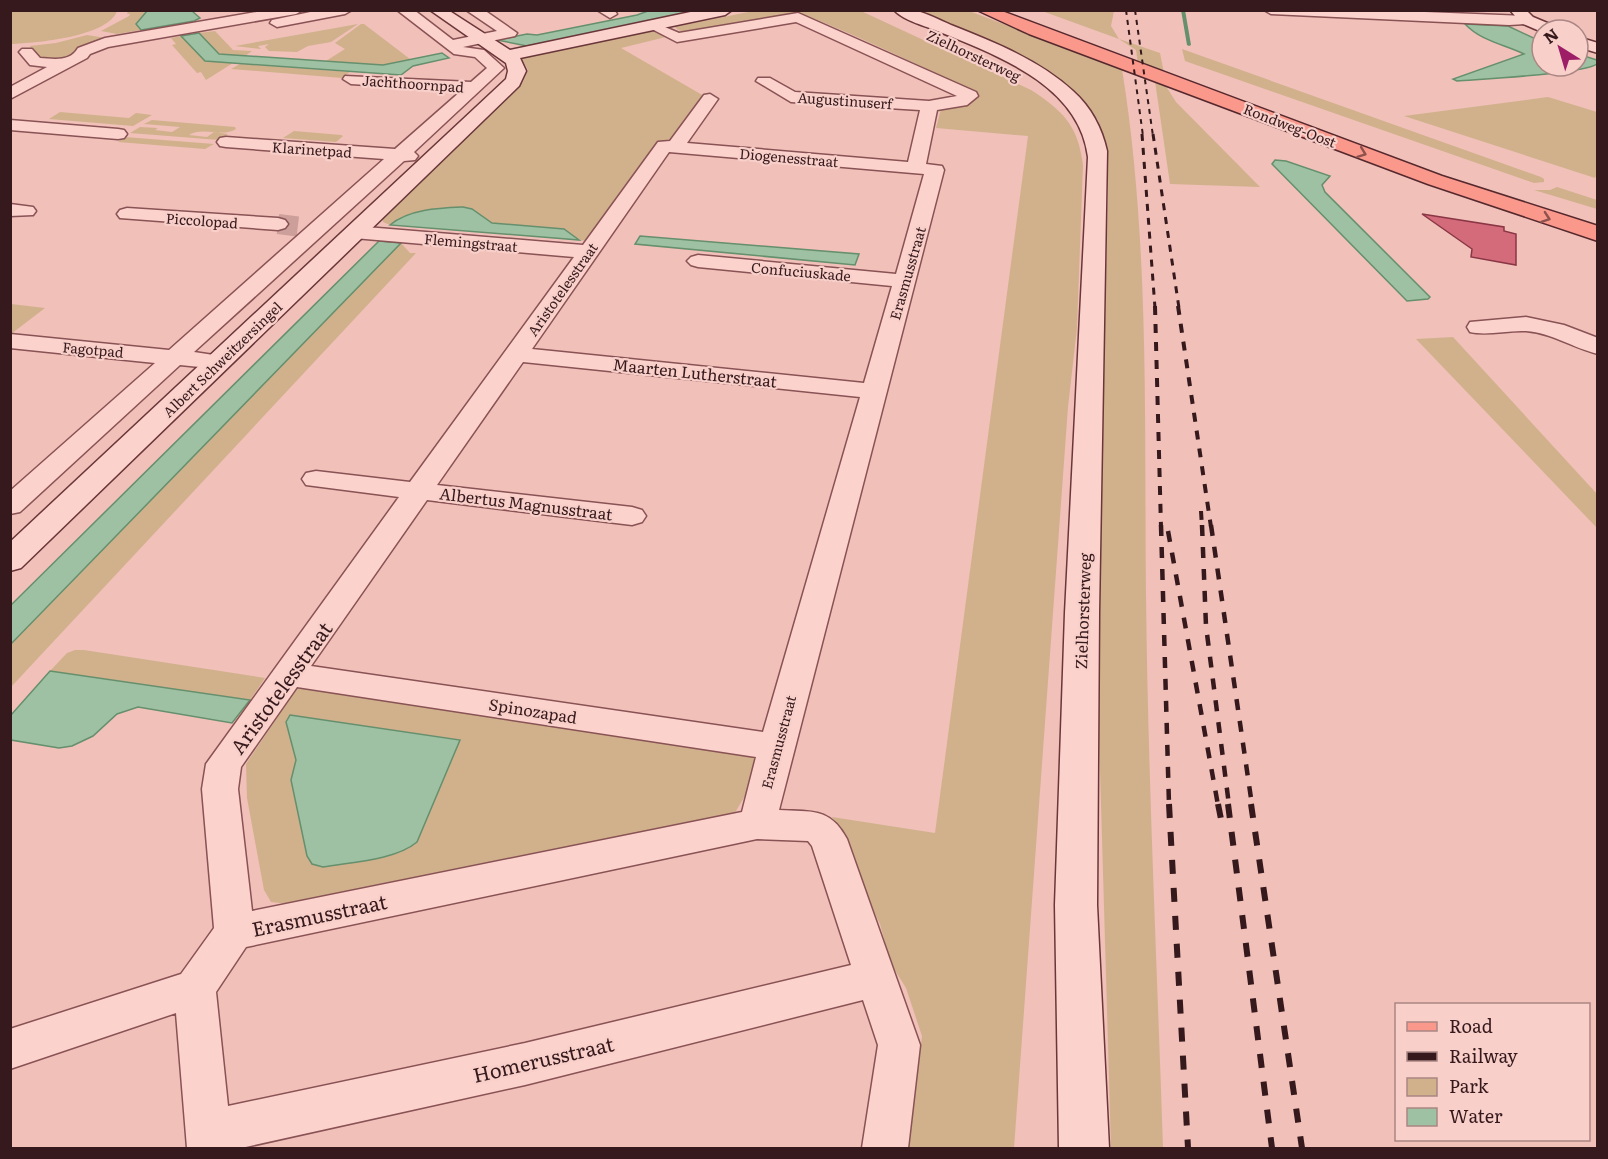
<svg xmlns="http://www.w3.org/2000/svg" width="1608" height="1159" viewBox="0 0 1608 1159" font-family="Literata,serif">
	<rect width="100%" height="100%" fill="#f1c0b9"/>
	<g fill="#d0b18c" fill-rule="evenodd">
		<path d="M10 11 117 10V11C108 37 35 43 11 44Z"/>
		<path d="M128 11H147L136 24 141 30 117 34 101 31 129 16 130 14H127Z"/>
		<path d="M753 11H861L1031 90C1063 111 1078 125 1083 165L1077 328 1068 407 1014 1148H908L922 1036 906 988 891 964 880 924 864 892 848 847 832 817 935 833 1028 136 936 128 941 109 977 99 978 95C964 85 811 14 799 14 775 15 692 47 675 27Z"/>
		<path d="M907 11H969L1122 69C1150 242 1144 420 1146 595 1148 779 1157 964 1163 1148H1111L1097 666 1108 191V162L1104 138 1098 120 1085 104 1066 87Z"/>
		<path d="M1042 11H1114L1111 26 1119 39 1160 53 1167 88 1176 102 1260 187 1170 184 1155 81 1138 64 1136 50 1119 39Z"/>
		<path d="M358 24 331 42 308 46 297 52 269 51 265 47 269 44 258 46 261 49 235 46Z"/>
		<path d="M361 24H364L410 59 383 65 326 61 345 49 335 43Z"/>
		<path d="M215 31 233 50 252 51 245 56 219 54 199 33Z"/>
		<path d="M642 32H656L666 37 621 48 704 96 675 138 657 144 586 241 579 240 564 229 492 223 472 209 438 208 398 219 390 225 383 222 382 217 523 82 528 70 521 57Z"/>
		<path d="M87 35 106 38 65 59 39 60 30 46 56 43Z"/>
		<path d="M181 36 205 61 233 63 206 80 201 72 197 73 172 45 176 44 171 38Z"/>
		<path d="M1182 49 1541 177 1544 179V182L1534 183 1185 61Z"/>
		<path d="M240 64 350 72 342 78 231 69Z"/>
		<path d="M1548 97 1597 112 1598 172 1595 178 1404 116Z"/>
		<path d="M60 112 129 118 136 113 152 115 133 126 49 119Z"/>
		<path d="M152 120 235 127 236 129C222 138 203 126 189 135L207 137 214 132 228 134 219 140 130 133 140 127 158 128 155 130 172 132 180 127 144 124Z"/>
		<path d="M294 131 341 135 343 136 336 142 283 138Z"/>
		<path d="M125 137 214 144 205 149 118 142Z"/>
		<path d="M1557 187 1597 200V209L1534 190H1550Z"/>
		<path d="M401 243 410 253H416L11 687V644Z"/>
		<path d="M11 304 45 308 11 334Z"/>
		<path d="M1453 337 1597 494V528L1416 339Z"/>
		<path d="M75 650H84L265 678 250 700 50 671 67 653Z"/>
		<path d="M297 688 758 754 746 794 733 816 289 904 271 902 264 890 247 798 246 764ZM460 740 417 842 408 849 312 864 307 856 291 780 296 760Z"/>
	</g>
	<g fill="#9ec1a3" stroke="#658f6d" stroke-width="1.5">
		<path d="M147 11H192L200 18 194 21 141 30 136 24Z"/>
		<path d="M648 11H704L527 46 497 40 527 34 537 35 637 15Z"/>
		<path d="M1465 24 1508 26 1542 42V66H1578V54L1597 60V64C1584 74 1481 79 1457 81L1453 79 1524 54C1503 44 1481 41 1465 24Z"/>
		<path d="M199 33 219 54 383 65 442 53 449 58 413 66 401 75 205 61 181 36Z"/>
		<path d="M1275 160 1286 161 1330 176 1322 185 1325 192 1430 297 1428 299 1407 301 1272 164Z"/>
		<path d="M463 207 472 209 492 223 564 229 579 240 390 225C409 209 439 208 463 207Z"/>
		<path d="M640 236 859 254 855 265 635 244Z"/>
		<path d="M379 241 401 243 11 644V605Z"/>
		<path d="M50 671 250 700 232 723 138 707 117 714 93 736 72 746 59 748 11 740V715Z"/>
		<path d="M290 715 460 740 417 842C396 860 351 862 323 867L312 864 307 856 291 780 296 760 286 722Z"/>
	</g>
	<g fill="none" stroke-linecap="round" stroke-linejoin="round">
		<path fill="#658f6d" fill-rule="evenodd" d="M1181 10H1185L1191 45 1189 46 1187 45Z"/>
	</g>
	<path fill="#d36b7b" stroke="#8a3645" stroke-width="1.5" d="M1422 214 1504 227V231L1516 234V265L1471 257 1472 249Z"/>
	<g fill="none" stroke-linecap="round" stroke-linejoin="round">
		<path stroke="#cc9f9a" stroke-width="20" stroke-dasharray="20 10" stroke-linecap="butt" d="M278 224 302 227"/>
		<defs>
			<g id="street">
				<path d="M268 10H303L296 14 108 47 90 54 87 58 10 99V87L47 67 30 65 19 52 22 49H32L40 58C54 59 70 62 78 48L105 38Z"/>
				<path d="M320 10H352L345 14 277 27 270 23 272 20Z"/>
				<path d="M397 10H414L453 40 497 31 466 10H484L517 33 515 36 463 47 484 50 504 68 414 152 418 156 415 160 404 161 194 352 227 357 231 362 227 367 219 369 180 365 20 512 10 514V491L155 363 10 348V334L169 350 384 159 226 147 220 146 217 142 220 138 226 137 395 149 461 91 351 84 343 79 345 76 471 82 487 68 475 57 454 54Z"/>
				<path d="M597 10H614L617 14 610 18Z"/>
				<path d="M1264 10H1374L1527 16 1534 20 1527 24 1509 25 1271 14Z"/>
				<path d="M798 13 976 92 978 96 967 105 937 110 926 164 942 166 944 170 779 810C811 812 830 807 847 839L920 1045 908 1148H862L878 1045 863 1000 525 1085 241 1148H187L176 1013 10 1069V1029L181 974 214 928 202 789 206 764 399 497 306 485 302 479 306 473 316 471 410 482 574 257 354 238 347 236 344 232 347 228 354 226 583 245 658 142 670 141 704 95 710 94 718 99 687 143 908 162 920 110 791 102 756 81 758 78H770L795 92 929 101 957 96 796 22 677 42 646 26 653 22 679 33ZM669 152 924 174 896 274 698 255 691 257 687 261 691 265 698 267 892 286 864 383 532 349ZM523 362 860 397 763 732 311 666 427 500 632 525 642 522 646 516 642 510 632 507 437 485ZM297 687 756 757 742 812 252 911 238 789 241 767ZM757 839 808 841 812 846 851 965 525 1043 228 1106 216 992 246 947Z"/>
				<path d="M10 120 118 129 124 130 127 134 124 138 118 139 10 130Z"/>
				<path d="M10 204 33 207 36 211 33 215 10 216Z"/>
				<path d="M127 208 278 218 285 220 288 224 285 228 278 230 120 218 117 214 120 210Z"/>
				<path d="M1526 317 1564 325 1598 338V354C1573 348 1552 333 1526 331 1507 330 1488 336 1470 332L1467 327 1470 322Z"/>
			</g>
			<g id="secondary">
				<path d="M430 10H448L510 50 700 10H732L725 15 520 58 526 71 519 86 21 568 10 571V542L506 79 508 71 506 63Z"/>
				<path d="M894 10C901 10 910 9 917 11 928 14 940 20 951 25 994 42 1039 60 1073 91 1091 107 1102 128 1107 151L1099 613 1097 905 1109 1148H1059L1055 905 1065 613 1088 157C1079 85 998 56 940 32 926 26 904 21 894 10Z"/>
				<path d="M1510 10H1526L1533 17 1557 27 1559 30H1542V32L1521 23Z"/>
				<path d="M1578 37 1598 43V53L1578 47Z"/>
			</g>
			<path id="primary" d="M977 10H999L1442 176 1598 226V241L1428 184 1029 34Z"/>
		</defs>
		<use href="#street" stroke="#895255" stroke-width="3"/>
		<use href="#secondary" stroke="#6a363a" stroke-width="3"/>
		<use href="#primary" stroke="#55282d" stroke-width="3"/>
		<use href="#street" fill="#fcd2cc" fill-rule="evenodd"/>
		<use href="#secondary" fill="#fcd2cc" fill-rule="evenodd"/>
		<use href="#primary" fill="#fa988b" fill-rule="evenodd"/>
		<g stroke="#36191c" stroke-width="2" stroke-dasharray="5 5" stroke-linecap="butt">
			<path d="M1126 10 1143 136"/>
			<path d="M1135 10 1153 136"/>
		</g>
		<g stroke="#36191c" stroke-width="3" stroke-dasharray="7 7" stroke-linecap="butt">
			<path d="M1142 134 1155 308"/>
			<path d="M1153 134 1179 308"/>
		</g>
		<g stroke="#36191c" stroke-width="4" stroke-dasharray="9 9" stroke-linecap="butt">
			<path d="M1155 306 1161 527"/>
			<path d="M1178 306 1211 527"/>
			<path d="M1201 511 1202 527"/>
		</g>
		<g stroke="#36191c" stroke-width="4.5" stroke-dasharray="11 11" stroke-linecap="butt">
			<path d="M1161 525 1169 805"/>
			<path d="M1202 525 1206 626 1229 805"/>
			<path d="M1211 525 1252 805"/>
			<path d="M1168 531 1218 805"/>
		</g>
		<g stroke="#36191c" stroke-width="6" stroke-dasharray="14 14" stroke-linecap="butt">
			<path d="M1169 804 1188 1148"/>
			<path d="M1218 804 1223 829"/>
			<path d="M1228 804 1272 1148"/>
			<path d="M1251 804 1302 1148"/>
		</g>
	</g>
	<defs><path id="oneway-chevron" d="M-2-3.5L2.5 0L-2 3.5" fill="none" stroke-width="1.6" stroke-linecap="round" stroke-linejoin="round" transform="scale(1.5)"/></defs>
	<g stroke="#8e524e">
		<use href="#oneway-chevron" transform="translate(1362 153) rotate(21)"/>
		<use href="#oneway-chevron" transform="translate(1546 218) rotate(19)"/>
	</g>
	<g text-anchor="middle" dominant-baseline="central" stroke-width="4.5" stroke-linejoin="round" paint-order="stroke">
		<g font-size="14" fill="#36191c" stroke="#f8cfc9">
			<text transform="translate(974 55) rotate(25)">Zielhorsterweg</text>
			<text transform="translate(413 83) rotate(4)">Jachthoornpad</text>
			<text transform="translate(845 100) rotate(4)">Augustinuserf</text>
			<text transform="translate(1290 125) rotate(21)">Rondweg-Oost</text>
			<text transform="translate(312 149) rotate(4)">Klarinetpad</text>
			<text transform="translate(789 157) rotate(5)">Diogenesstraat</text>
			<text transform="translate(202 220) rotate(4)">Piccolopad</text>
			<text transform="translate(471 242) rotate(5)">Flemingstraat</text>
			<text transform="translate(801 271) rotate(5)">Confuciuskade</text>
			<text transform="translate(907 273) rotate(-74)">Erasmusstraat</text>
			<text transform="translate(562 289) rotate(-55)">Aristotelesstraat</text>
			<text transform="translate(93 349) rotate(5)">Fagotpad</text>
			<text transform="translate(222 359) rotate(-44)">Albert Schweitzersingel</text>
			<text transform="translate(778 742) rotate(-75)">Erasmusstraat</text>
		</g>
		<g font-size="16" fill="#36191c" stroke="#f8cfc9">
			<text transform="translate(695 372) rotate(6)">Maarten Lutherstraat</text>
			<text transform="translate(526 503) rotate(7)">Albertus Magnusstraat</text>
			<text transform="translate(1082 611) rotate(-88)">Zielhorsterweg</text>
			<text transform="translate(533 710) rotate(9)">Spinozapad</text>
		</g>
		<g font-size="20" fill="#36191c" stroke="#f8cfc9">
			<text transform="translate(280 687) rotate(-54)">Aristotelesstraat</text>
			<text transform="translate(319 914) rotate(-12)">Erasmusstraat</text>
			<text transform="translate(543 1058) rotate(-13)">Homerusstraat</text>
		</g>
	</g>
	<rect width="1608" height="1159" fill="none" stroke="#36191c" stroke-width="24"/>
	<rect x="1395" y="1003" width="195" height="138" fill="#f8cfc9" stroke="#aa8684" stroke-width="1.5"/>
	<rect x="1407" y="1022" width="30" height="9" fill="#fa988b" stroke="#aa8684" stroke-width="1.5"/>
	<text x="1449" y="1033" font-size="18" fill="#36191c">Road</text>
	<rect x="1407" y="1052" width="30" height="9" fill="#36191c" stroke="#aa8684" stroke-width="1.5"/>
	<text x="1449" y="1063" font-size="18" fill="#36191c">Railway</text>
	<rect x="1407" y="1078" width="30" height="18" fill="#d0b18c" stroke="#aa8684" stroke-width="1.5"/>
	<text x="1449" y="1093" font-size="18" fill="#36191c">Park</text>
	<rect x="1407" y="1108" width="30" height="18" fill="#9ec1a3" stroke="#aa8684" stroke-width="1.5"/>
	<text x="1449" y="1123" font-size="18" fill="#36191c">Water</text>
	<g transform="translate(1560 48) rotate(323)"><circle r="28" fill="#f8cfc9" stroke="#aa8684" stroke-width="1.5"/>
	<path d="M0-4.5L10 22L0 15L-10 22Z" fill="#9d1d67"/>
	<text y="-9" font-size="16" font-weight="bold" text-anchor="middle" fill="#36191c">N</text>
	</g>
</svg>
